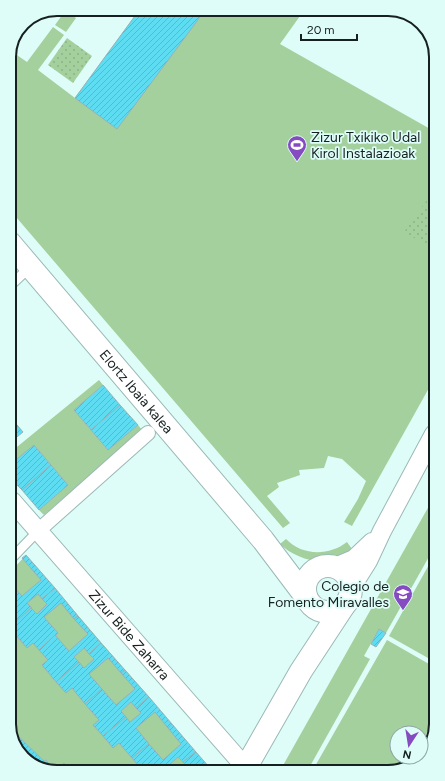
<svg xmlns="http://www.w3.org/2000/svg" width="445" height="781" viewBox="0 0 445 781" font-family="Figtree,sans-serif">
	<defs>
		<pattern id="park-dots" width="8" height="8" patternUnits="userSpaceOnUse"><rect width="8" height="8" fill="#a4d09d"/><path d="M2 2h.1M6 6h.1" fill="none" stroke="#8cb287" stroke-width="1.8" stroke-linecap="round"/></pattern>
		<pattern id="building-hatch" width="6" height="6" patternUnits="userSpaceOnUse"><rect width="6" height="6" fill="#5edcf1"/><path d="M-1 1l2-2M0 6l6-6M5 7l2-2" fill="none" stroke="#51bcce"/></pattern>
	</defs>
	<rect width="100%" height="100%" fill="#defdf9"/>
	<g fill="#a4d09d">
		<path d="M140 9H305L280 44 432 130 434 379 352 526 344 522 358 499 366 481 342 459 328 456 324 468 299 470 300 475 277 483 279 487 267 496 290 523 283 528 10 210 9 54 11 51 27 62 53 27 64 35 38 70 75 98Z"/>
		<path d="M65 11 76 18 66 32 55 25Z"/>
		<path d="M99 380 103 385 74 410 108 450 138 425 142 430 44 515 39 510 68 485 34 445 12 464V451Z"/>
		<path d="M434 497 435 546 386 633 379 629 364 656 370 659 309 768 281 769Z"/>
		<path d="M286 539C302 556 329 556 347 542L352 549C333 570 297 561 280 544Z"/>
		<path d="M435 554V645L428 658 389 636Z"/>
		<path d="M26 555 211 770 86 771 80 765 71 772 64 763 55 771 46 760 44 761 14 732 13 569Z"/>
		<path d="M387 640 436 668V717L421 743V733H397V757H413L407 767 314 768Z"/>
	</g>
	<g fill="url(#park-dots)">
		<path d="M67 38 92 56 73 83 48 65Z"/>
		<path d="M432 193 433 249 404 232Z"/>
	</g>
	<g fill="url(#building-hatch)" stroke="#96b3b9">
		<path d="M140 9H206L117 129 75 98Z"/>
		<path d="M103 385 120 405 91 430 74 410Z"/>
		<path d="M120 405 138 425 108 450 91 430Z"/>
		<path d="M12 419 23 432 12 441Z"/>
		<path d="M34 445 51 465 22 490 12 480V463Z"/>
		<path d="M51 465 68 485 39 510 22 490Z"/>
		<path d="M26 555 55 588 42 599 38 594 27 603 32 608 13 624V586L22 596 41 580 22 558Z"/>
		<path d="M55 588 78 616 74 619 61 603 44 617 58 633 39 650 33 643 27 648 13 632V624L31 608 37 614 47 604 42 599Z"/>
		<path d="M78 616 101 643 89 654 84 648 74 657 79 662 56 682 42 665 48 660 39 650 55 635 69 651 88 634 74 619Z"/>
		<path d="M379 629 386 633 376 647 371 644Z"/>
		<path d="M101 643 125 670 121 673 108 658 89 674 102 689 85 704 72 688 66 693 56 682 79 662 84 668 94 659 89 654Z"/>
		<path d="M125 670 149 697 136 708 131 702 121 711 126 717 103 736 93 725 99 720 85 704 102 689 116 705 135 689 121 673Z"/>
		<path d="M149 697 172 724 168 728 155 712 136 728 149 744 132 758 119 743 113 748 103 736 126 717 130 722 141 713 136 708Z"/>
		<path d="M172 724 196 752 183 762 178 757 168 766 172 770 143 771 132 758 149 744 163 760 181 744 168 728Z"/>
		<path d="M14 732 44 761 46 760 55 771 64 763 71 772H54L30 764 14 745Z"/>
		<path d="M196 752 210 768 211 770H204L201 766 197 770H185L188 768 183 762Z"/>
		<path d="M80 765 86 771 72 772Z"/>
	</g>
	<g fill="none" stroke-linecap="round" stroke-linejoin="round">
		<defs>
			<g id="service">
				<path d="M11 285 30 267"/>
				<path d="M13 557 39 530"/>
			</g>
			<path id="pedestrian" d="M39 530 148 433"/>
			<g id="minor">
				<path id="s1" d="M12 501 246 768"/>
				<path d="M335 567 354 559 372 542"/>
				<path d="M351 588 368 561 382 531 434 434"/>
			</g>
			<g id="tertiary">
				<path id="s2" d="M10 243 263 540 306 597"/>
				<circle cx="328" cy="589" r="23"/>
				<path d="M245 769 301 671 343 607"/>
			</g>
		</defs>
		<use href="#service" stroke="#9bb9b6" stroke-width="11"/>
		<use href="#pedestrian" stroke="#9bb9b6" stroke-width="16"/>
		<use href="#minor" stroke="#9bb9b6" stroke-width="20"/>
		<use href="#tertiary" stroke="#9bb9b6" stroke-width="24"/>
		<use href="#service" stroke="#fff" stroke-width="9"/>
		<use href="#pedestrian" stroke="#fff" stroke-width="14"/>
		<use href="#minor" stroke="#fff" stroke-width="18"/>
		<use href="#tertiary" stroke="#fff" stroke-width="22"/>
	</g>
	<defs>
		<symbol id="stadium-pin" viewBox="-11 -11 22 30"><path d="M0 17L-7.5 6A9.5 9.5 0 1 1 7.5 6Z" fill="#854bc1" stroke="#defdf9"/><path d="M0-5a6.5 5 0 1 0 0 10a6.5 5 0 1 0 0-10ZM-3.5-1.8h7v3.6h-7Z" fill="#fff"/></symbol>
		<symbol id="school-pin" viewBox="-11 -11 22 30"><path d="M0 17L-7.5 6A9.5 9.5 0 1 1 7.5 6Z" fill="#854bc1" stroke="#defdf9"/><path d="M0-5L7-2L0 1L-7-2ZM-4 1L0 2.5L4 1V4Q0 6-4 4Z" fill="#fff"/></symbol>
	</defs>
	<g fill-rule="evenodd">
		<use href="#stadium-pin" x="286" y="134" width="22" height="30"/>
		<use href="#school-pin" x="392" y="583" width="22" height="30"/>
	</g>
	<g text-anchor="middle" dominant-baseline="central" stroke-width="3.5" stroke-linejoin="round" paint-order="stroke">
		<g font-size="14" fill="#15201f" stroke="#defdf9" text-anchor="start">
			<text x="311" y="137">Zizur Txikiko Udal<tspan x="311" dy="16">Kirol Instalazioak</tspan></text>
			<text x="389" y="586" text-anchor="end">Colegio de<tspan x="389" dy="16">Fomento Miravalles</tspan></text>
		</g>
		<g font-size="14" fill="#15201f" stroke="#defdf9">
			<text stroke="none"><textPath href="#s2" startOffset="195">Elortz Ibaia kalea</textPath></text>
			<text stroke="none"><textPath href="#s1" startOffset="178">Zizur Bide Zaharra</textPath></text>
		</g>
	</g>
	<path d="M0 0H445V781H0ZM57 16H388A41 41 0 0 1 429 57V724A41 41 0 0 1 388 765H57A41 41 0 0 1 16 724V57A41 41 0 0 1 57 16Z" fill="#defdf9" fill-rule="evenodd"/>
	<path fill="none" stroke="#15201f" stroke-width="2" d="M57 16H388A41 41 0 0 1 429 57V724A41 41 0 0 1 388 765H57A41 41 0 0 1 16 724V57A41 41 0 0 1 57 16Z"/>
	<g transform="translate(409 745) rotate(192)"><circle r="19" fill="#defdf9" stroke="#8ea5a2"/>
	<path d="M0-3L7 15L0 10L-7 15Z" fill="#854bc1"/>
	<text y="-6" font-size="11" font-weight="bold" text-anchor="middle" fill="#15201f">N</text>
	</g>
	<path d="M301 34v6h56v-6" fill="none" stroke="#15201f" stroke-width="2"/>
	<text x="307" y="34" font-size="12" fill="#15201f" stroke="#defdf9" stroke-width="3" paint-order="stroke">20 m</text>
</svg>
